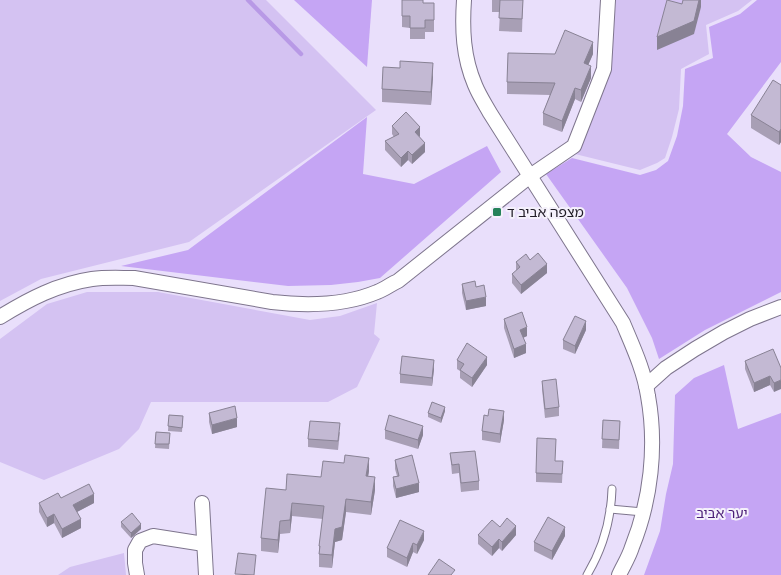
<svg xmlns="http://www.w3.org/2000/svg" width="781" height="575" viewBox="0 0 781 575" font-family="Raleway,'Noto Sans Hebrew',sans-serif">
	<rect width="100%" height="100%" fill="#e9dffb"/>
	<g fill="#d4c2f2">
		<path d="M0 0H266L376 110 189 242 41 279 0 301Z"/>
		<path d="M616 0H752L738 11 706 25 709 54 681 69 679 109 672 137 665 158 657 163 640 170 575 154 602 93 612 43Z"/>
		<path d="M87 292H158L310 320 340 316 377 303 374 334 380 339 357 387 328 402H151L139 429 119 449 44 480 0 462V339L47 304Z"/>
		<path d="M124 553 126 575H58L70 567Z"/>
	</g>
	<g fill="#c5a5f4">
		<path d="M294 0H372L367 67Z"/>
		<path d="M757 0H781V62L727 134 751 157 781 172V292L705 330 659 359 652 338 627 288 546 174 572 158 640 175 656 170 668 161 677 136 683 106 685 69 713 58 709 27 740 14Z"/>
		<path d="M367 117 363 174 414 184 487 146 501 172 380 278 358 282 331 285 288 286 121 266 188 250Z"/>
		<path d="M724 365 738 429 781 413V575H644L660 531 666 494 673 464 675 395 694 378Z"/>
	</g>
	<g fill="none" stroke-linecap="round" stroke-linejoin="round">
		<path stroke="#b899e6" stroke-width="4.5" d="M248 0 301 54"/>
		<defs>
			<g id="lane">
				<path d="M610 509 643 512"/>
				<path d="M587 575C602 550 611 519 612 489"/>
			</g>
			<g id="street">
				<path d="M464 0C462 29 463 57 475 85 479 95 485 104 490 113L623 323C633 347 644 370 648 396 657 446 651 500 632 547 629 557 623 566 619 575"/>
				<path d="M0 317C29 299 58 284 92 279 106 277 120 278 134 278L272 302C307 306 344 306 377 292 385 289 391 284 398 281L530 176 574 146 604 69 608 0"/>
				<path d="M646 386 666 368 695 349 724 332 750 319 781 307"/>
				<path d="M202 503 206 575"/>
				<path d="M137 575 135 563V550L140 541 153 536 204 544"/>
			</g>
		</defs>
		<use href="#lane" stroke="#7e758d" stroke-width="9"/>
		<use href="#street" stroke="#7e758d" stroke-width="16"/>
		<use href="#lane" stroke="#fff" stroke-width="7"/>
		<use href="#street" stroke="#fff" stroke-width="14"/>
	</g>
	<g fill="#a89fb5">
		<path d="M402 0 423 3H434V32H425V39H410V28L402 27Z"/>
		<path d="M492 0H523L522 32 499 31 500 12H492Z"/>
		<path d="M555 54H593L588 65 591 78 581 102 575 99 562 132 543 125V113L550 95 507 94V82Z"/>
		<path d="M433 76 431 105 382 102V89Z"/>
		<path d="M781 85V142L779 145 751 128V115Z"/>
		<path d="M392 126 420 136 419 137 425 152 412 164 408 160 401 167 385 150V141L394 137 392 134Z"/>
		<path d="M530 260 547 273 521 294 512 283V274L516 271V262Z"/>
		<path d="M462 284 476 287 486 306 466 310 462 293Z"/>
		<path d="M504 319 527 336 523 338 526 353 514 358 504 328Z"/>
		<path d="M586 330 575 354 563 349V340Z"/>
		<path d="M457 360 487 365 472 387 460 378V371L457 369Z"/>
		<path d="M745 361 781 368 774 392 770 385 754 392 745 369Z"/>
		<path d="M434 369 432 386 400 383V374Z"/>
		<path d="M542 381 559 407V416L545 418 542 389Z"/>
		<path d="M445 411 441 423 428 417V413Z"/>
		<path d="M209 413 237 427 212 434 209 422Z"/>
		<path d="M169 415 183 416 182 432 168 431Z"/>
		<path d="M488 416 504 420 500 443 482 440V431Z"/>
		<path d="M603 420 620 421 619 449 602 448Z"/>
		<path d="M385 430 423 435 418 449 385 439Z"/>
		<path d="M156 432 170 433 169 449 155 448Z"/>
		<path d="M340 432 338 450 308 447V439Z"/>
		<path d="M450 453 479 481V490L461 492 459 473 452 474Z"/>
		<path d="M395 460 419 492 396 498 393 486V477L397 476 395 469Z"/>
		<path d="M555 461H563L562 483 536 482V473Z"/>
		<path d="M369 471 368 476 375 490 371 515 346 512 342 540 335 542 332 568 319 567V546L323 519 292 516 290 533 280 534 278 553 261 551V538L286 490 321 477Z"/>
		<path d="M61 498 94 503 77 512 81 528 62 538 54 523 47 527 39 512V503Z"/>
		<path d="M121 522 141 529 131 538 121 527Z"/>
		<path d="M500 527 516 535 502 551 499 548 492 556 478 544V535Z"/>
		<path d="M565 536 552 560 534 551V542Z"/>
		<path d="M424 540 417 554 413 552 407 567 387 557V548Z"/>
	</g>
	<g fill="#888294">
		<path d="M699 0H701V7L694 34 657 50V37Z"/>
		<path d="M593 42V54L584 75V63Z"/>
		<path d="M433 63V76L431 105V92Z"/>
		<path d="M591 66V78L581 102V90Z"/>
		<path d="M575 88V99L562 132V121Z"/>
		<path d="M420 127V136L415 141V132Z"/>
		<path d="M781 129V142L779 145V132Z"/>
		<path d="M425 143V152L412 164V155Z"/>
		<path d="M408 151V160L401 167V158Z"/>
		<path d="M547 264V273L521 294V285Z"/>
		<path d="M486 297V306L466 310V301Z"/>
		<path d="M586 321V330L575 354V346Z"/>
		<path d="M527 327V336L520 339V330Z"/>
		<path d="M526 344V353L514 358V349Z"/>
		<path d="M487 357V365L472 387V378Z"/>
		<path d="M434 360V369L432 386V378Z"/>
		<path d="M770 376V385L754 392V383Z"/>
		<path d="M781 380V389L774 392V383Z"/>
		<path d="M445 407V411L441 423V418Z"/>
		<path d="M504 411V420L500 443V434Z"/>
		<path d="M237 418V427L212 434V425Z"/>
		<path d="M423 426V435L418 449V440Z"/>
		<path d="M369 458V471L366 489V476Z"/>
		<path d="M375 477V490L371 515V502Z"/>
		<path d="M419 483V492L396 498V489Z"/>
		<path d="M94 494V503L73 514V505Z"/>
		<path d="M346 499V512L342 540 335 542 332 568V555L335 529Z"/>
		<path d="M292 503V516L290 533V520Z"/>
		<path d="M54 514V523L47 527V518Z"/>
		<path d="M81 519V528L62 538V529Z"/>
		<path d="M280 521V534L278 553V540Z"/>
		<path d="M141 524V529L131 538V533Z"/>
		<path d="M516 526V535L502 551V542Z"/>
		<path d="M565 527V536L552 560V551Z"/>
		<path d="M424 531V540L417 554V545Z"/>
		<path d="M499 539V548L492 556V547Z"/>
		<path d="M413 543V552L407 567V558Z"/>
	</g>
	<g fill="#c3b9d3" stroke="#888294">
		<path d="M402 0H423V3H434V20H425V28H410V16H402Z"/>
		<path d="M500 0H523L522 19 499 18Z"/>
		<path d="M667 0 682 4 683 0H699L694 21 657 37Z"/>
		<path d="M565 30 593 42 584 63 591 66 581 90 575 88 562 121 543 113 555 83 507 82 508 53 555 54Z"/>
		<path d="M400 61 433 63 431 92 382 89 383 67 400 68Z"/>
		<path d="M773 80 781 85V129L779 132 751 115Z"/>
		<path d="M406 112 420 127 415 132 425 143 412 155 408 151 401 158 385 141 399 134 392 126Z"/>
		<path d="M538 253 547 264 521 285 512 274 520 267 516 262 526 254 530 260Z"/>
		<path d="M475 281 476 287 484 285 486 297 466 301 462 284Z"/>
		<path d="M522 312 527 327 520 330 526 344 514 349 504 319Z"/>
		<path d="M575 316 586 321 575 346 563 340Z"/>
		<path d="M467 343 487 357 472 378 460 370 464 364 457 360Z"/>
		<path d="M773 349 781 368V380L774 383 770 376 754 383 745 361Z"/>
		<path d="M402 356 434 360 432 378 400 374Z"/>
		<path d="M556 379 559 407 545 409 542 381Z"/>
		<path d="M432 402 445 407 441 418 428 413Z"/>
		<path d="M235 406 237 418 212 425 209 413Z"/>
		<path d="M489 409 504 411 500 434 482 431 484 415 488 416Z"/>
		<path d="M169 415 183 416 182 428 168 426Z"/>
		<path d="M389 415 423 426 418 440 385 430Z"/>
		<path d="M603 420 620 421 619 440 602 439Z"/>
		<path d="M310 421 340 423 338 441 308 439Z"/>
		<path d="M156 432 170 433 169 444H155Z"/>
		<path d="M537 438 556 439 555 461H563L562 474 536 473Z"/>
		<path d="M475 451 479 481 461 483 459 464 452 465 450 453Z"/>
		<path d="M345 455 369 458 366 476 375 477 371 502 346 499 342 527 335 529 332 555 319 554 320 546H319L324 506 292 503 290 520 280 521 278 540 261 538 266 488 286 490 287 474 321 477 323 461 344 463Z"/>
		<path d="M412 455 419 483 396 489 393 477 399 476 395 460Z"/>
		<path d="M89 484 94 494 73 505 81 519 62 529 54 514 47 518 39 503 58 493 61 498Z"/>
		<path d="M132 513 141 524 131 533 121 522Z"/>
		<path d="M548 517 565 527 552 551 534 542Z"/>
		<path d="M507 518 516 526 502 542 499 539 492 547 478 535 492 520 500 527Z"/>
		<path d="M400 520 424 531 417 545 413 543 407 558 387 548Z"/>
		<path d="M238 553 256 555 254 575 235 574Z"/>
		<path d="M439 559 455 570 451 575H428Z"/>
	</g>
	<rect fill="#258259" stroke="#f4f0fb" stroke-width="2" x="492" y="207" width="10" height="10" rx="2.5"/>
	<g text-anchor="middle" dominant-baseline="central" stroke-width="4" stroke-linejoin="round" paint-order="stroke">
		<g font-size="14" fill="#201c26" stroke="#f4f0fb" text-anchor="start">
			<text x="507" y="212">מצפה אביב ד</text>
		</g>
		<g font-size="14" fill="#4a1d76" stroke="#f4f0fb">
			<text x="722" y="513">יער אביב</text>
		</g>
	</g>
</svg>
